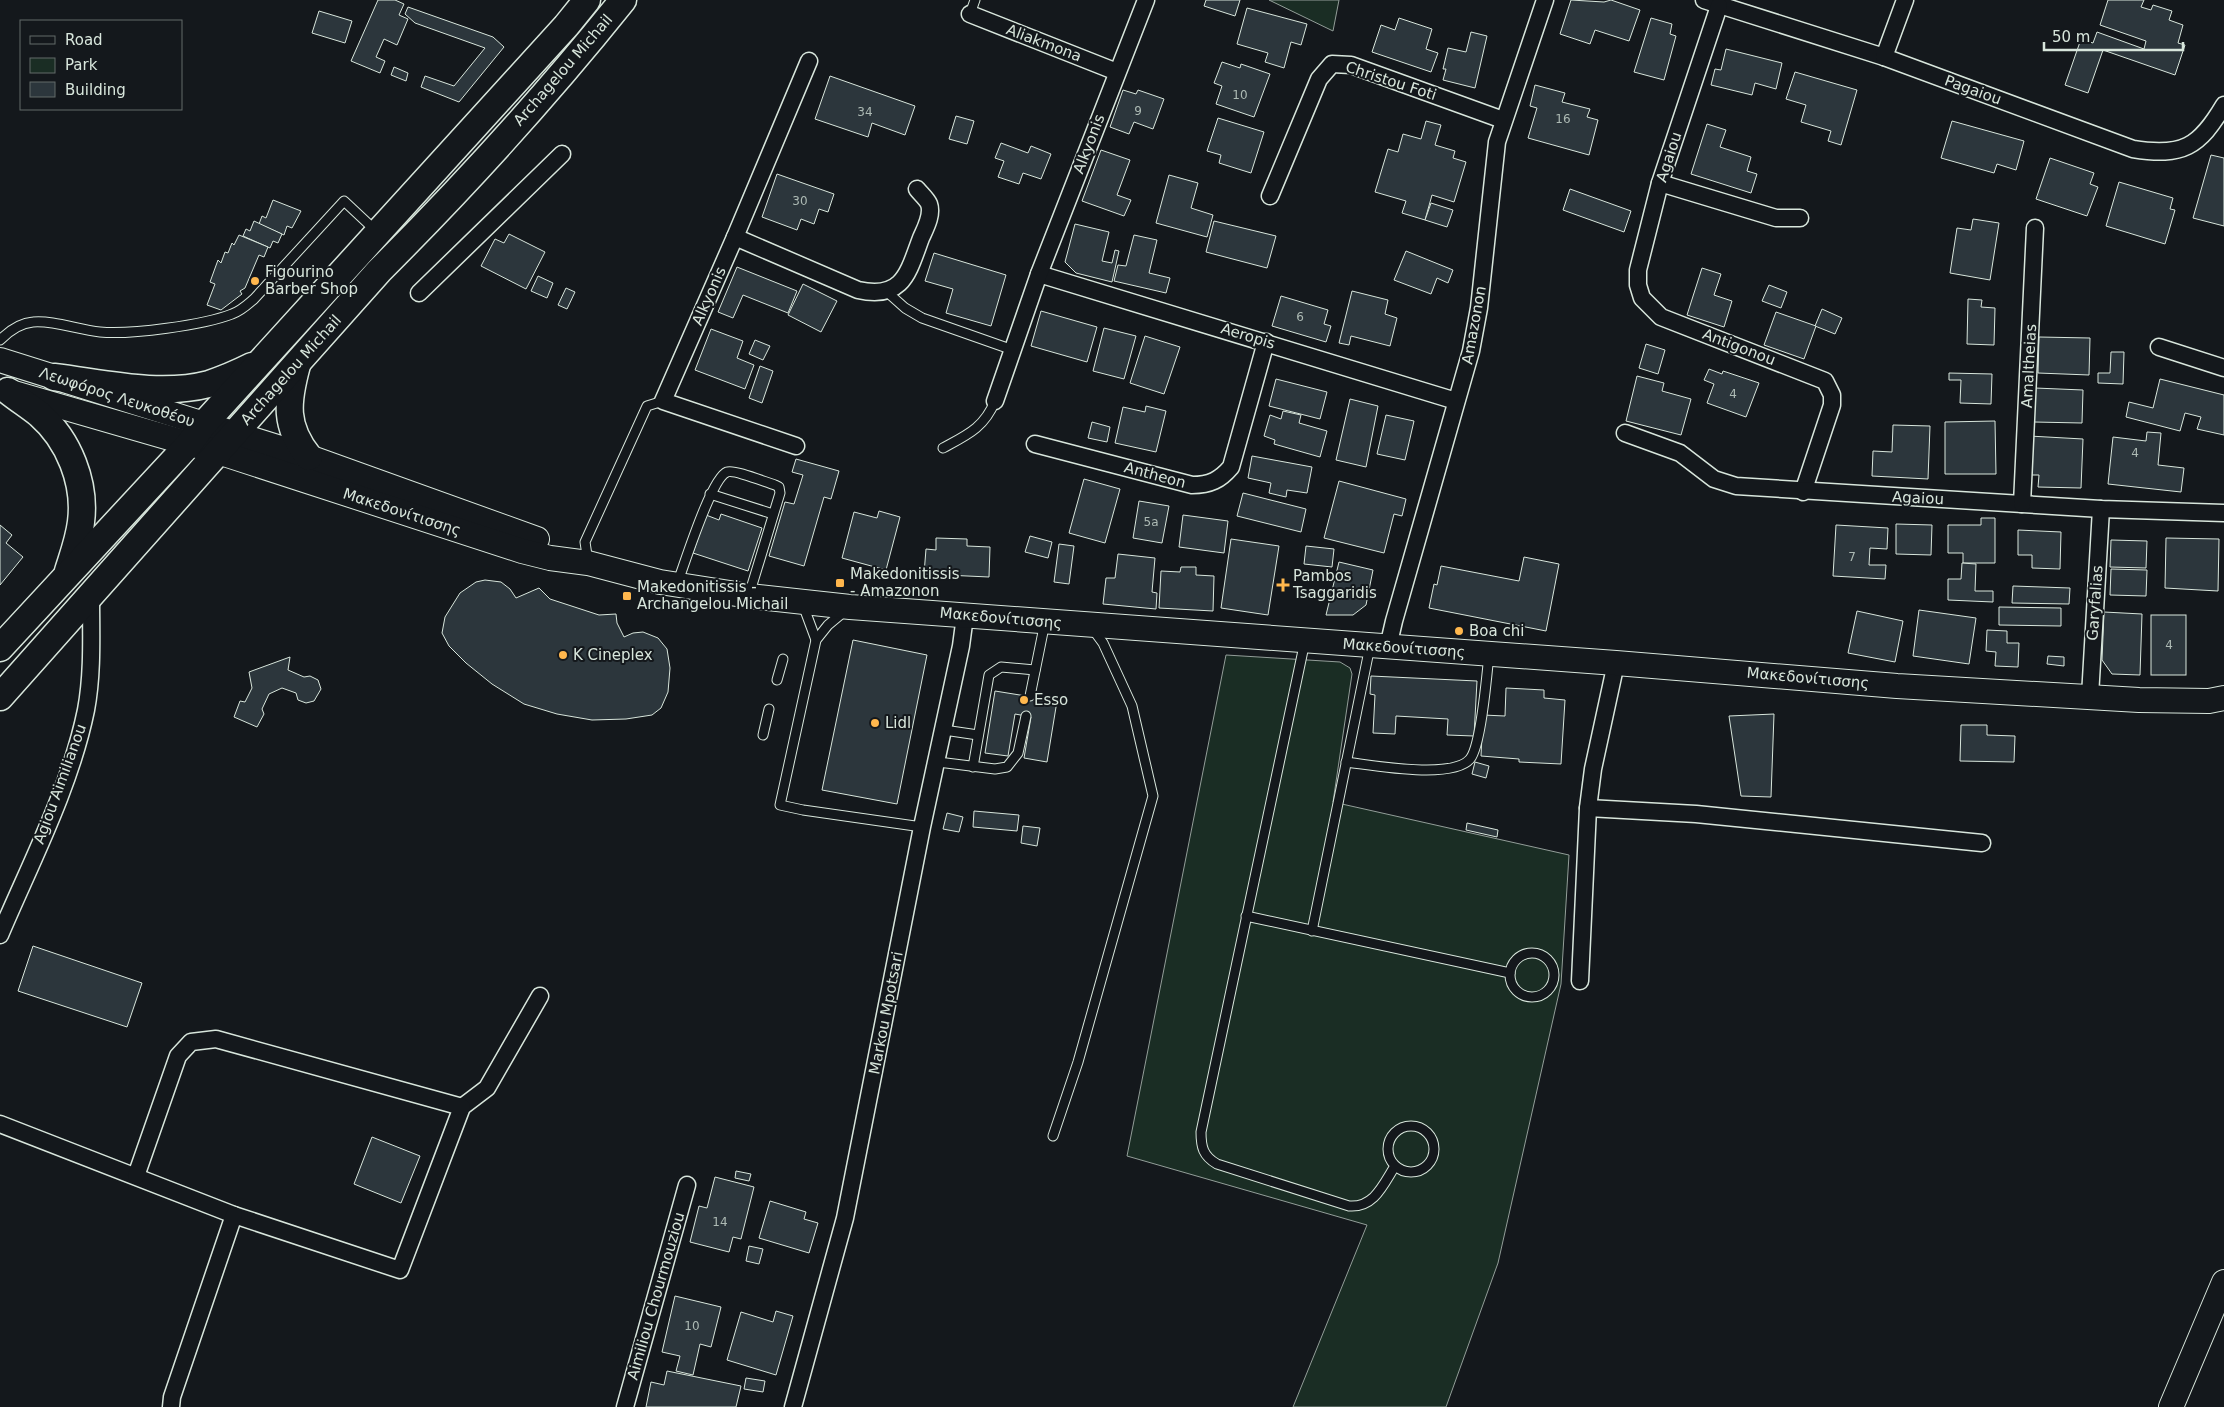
<svg xmlns="http://www.w3.org/2000/svg" width="2224" height="1407" viewBox="0 0 2224 1407" font-family="'DejaVu Sans',sans-serif">
	<rect width="100%" height="100%" fill="#14181c"/>
	<g fill="#1a2d24" stroke="#939e99">
		<path d="M1269 0H1339L1333 31Z"/>
		<path d="M1226 655 1340 662 1350 668 1352 674 1333 802 1569 855 1561 984 1498 1263 1446 1407H1293L1367 1225 1127 1156Z"/>
	</g>
	<g fill="#2c363c" stroke="#d8e6dc">
		<path d="M378 0H395L404 4 399 15 408 19 397 45 384 39 376 57 385 61 380 73 351 61Z"/>
		<path d="M1206 0H1240L1235 16 1204 6Z"/>
		<path d="M1571 0 1604 2 1611 0 1640 10 1629 41 1595 30 1590 44 1560 34Z"/>
		<path d="M2108 0H2144L2141 7 2151 10 2153 5 2172 11 2169 20 2183 25 2178 43 2185 45 2175 75 2103 50 2088 93 2065 85 2081 39 2093 43 2097 32 2144 49 2146 41 2100 25Z"/>
		<path d="M408 7 493 37 504 47 459 102 421 87 425 76 454 86 485 48 415 23 405 14Z"/>
		<path d="M1247 8 1307 24 1301 45 1291 42 1284 68 1265 62 1268 53 1237 44Z"/>
		<path d="M319 11 352 21 345 43 312 33Z"/>
		<path d="M1399 18 1432 29 1426 49 1438 53 1431 72 1372 52 1381 25 1395 30Z"/>
		<path d="M1651 18 1672 24 1670 34 1676 36 1664 80 1634 72Z"/>
		<path d="M1471 32 1487 36 1475 88 1443 80 1446 69H1443L1448 48 1466 52Z"/>
		<path d="M1726 49 1782 63 1776 89 1755 83 1752 95 1711 85 1715 69 1721 70Z"/>
		<path d="M1222 62 1240 68 1241 64 1270 74 1254 117 1216 104 1222 86 1214 83Z"/>
		<path d="M394 67 408 73 406 81 391 75Z"/>
		<path d="M1795 72 1857 90 1841 145 1828 141 1831 131 1801 122 1806 105 1786 99Z"/>
		<path d="M830 76 915 106 905 135 872 123 868 137 815 119Z"/>
		<path d="M1535 85 1565 93 1562 102 1590 109 1587 117 1598 120 1589 155 1528 138 1537 108 1530 106Z"/>
		<path d="M1123 90 1136 94 1138 90 1164 99 1153 129 1134 122 1129 134 1110 127Z"/>
		<path d="M956 116 974 121 967 144 949 139Z"/>
		<path d="M1218 118 1264 132 1251 173 1219 163 1221 155 1207 151Z"/>
		<path d="M1426 121 1441 125 1435 145 1455 151 1453 158 1466 162 1454 202 1432 195 1425 220 1402 213 1406 201 1375 192 1388 149 1398 152 1403 134 1421 139Z"/>
		<path d="M1952 121 2024 141 2016 170 1997 164 1994 173 1941 158Z"/>
		<path d="M1707 124 1726 130 1720 147 1751 157 1747 171 1757 174 1751 193 1691 174Z"/>
		<path d="M1001 143 1028 153 1031 146 1051 154 1041 179 1023 173 1019 184 998 177 1004 161 995 158Z"/>
		<path d="M1101 150 1130 160 1117 195 1131 200 1124 216 1082 201Z"/>
		<path d="M2211 155 2224 158V226L2193 218Z"/>
		<path d="M2050 158 2094 173 2090 184 2098 187 2087 216 2036 199Z"/>
		<path d="M777 174 834 194 828 212 819 209 814 224 801 219 797 230 762 217Z"/>
		<path d="M1169 175 1198 183 1191 208 1213 215 1207 237 1156 223Z"/>
		<path d="M2119 182 2173 198 2170 209 2175 210 2165 244 2106 226Z"/>
		<path d="M1570 189 1631 211 1624 232 1563 210Z"/>
		<path d="M273 200 301 211 292 228 287 226 284 235 259 224 262 216 266 218Z"/>
		<path d="M1431 203 1453 210 1447 227 1425 220Z"/>
		<path d="M1973 219 1999 223 1990 280 1950 273 1957 228 1971 230Z"/>
		<path d="M254 221 282 234 278 243 273 241 270 248 243 236 246 229 250 231Z"/>
		<path d="M1214 221 1276 236 1267 268 1206 252Z"/>
		<path d="M1075 224 1109 232 1102 261 1112 263 1115 250 1119 251 1112 282 1076 273 1065 262Z"/>
		<path d="M509 234 545 252 526 289 481 266 495 239 504 243Z"/>
		<path d="M239 235 268 247 264 257 259 255 245 288 240 291 242 294 221 310 207 305 215 284 210 282 218 260 221 263 225 252 228 253 232 243 234 245Z"/>
		<path d="M1134 235 1157 240 1149 273 1170 278 1166 293 1114 281 1118 265 1126 266Z"/>
		<path d="M1406 251 1453 270 1448 283 1437 278 1431 294 1394 280Z"/>
		<path d="M934 253 1006 275 991 326 946 313 953 289 925 281Z"/>
		<path d="M737 267 797 291 788 313 743 295 733 318 718 312Z"/>
		<path d="M1702 268 1721 274 1714 295 1732 301 1724 327 1687 315Z"/>
		<path d="M538 276 553 283 547 298 531 291Z"/>
		<path d="M803 284 837 301 821 332 788 315Z"/>
		<path d="M1769 285 1787 292 1781 308 1762 301Z"/>
		<path d="M566 288 575 292 567 309 558 305Z"/>
		<path d="M1352 291 1388 300 1385 314 1397 318 1390 346 1351 336 1349 345 1339 343Z"/>
		<path d="M1281 296 1328 310 1324 324 1331 326 1326 342 1272 326Z"/>
		<path d="M1968 299 1982 300 1981 307 1995 308 1994 345 1967 344Z"/>
		<path d="M1822 309 1842 318 1835 334 1815 326Z"/>
		<path d="M1041 311 1097 327 1087 362 1031 346Z"/>
		<path d="M1776 312 1816 326 1804 359 1764 345Z"/>
		<path d="M1104 328 1136 336 1124 379 1093 371Z"/>
		<path d="M711 329 743 341 737 358 754 365 745 389 695 370Z"/>
		<path d="M1145 336 1180 347 1164 394 1130 383Z"/>
		<path d="M2039 337 2090 338 2089 375 2038 373Z"/>
		<path d="M755 340 770 346 763 360 749 354Z"/>
		<path d="M1646 344 1665 350 1658 374 1639 368Z"/>
		<path d="M2111 352H2124L2123 384 2098 383V373H2110Z"/>
		<path d="M760 366 773 371 762 403 749 398Z"/>
		<path d="M1709 369 1722 374 1723 371 1759 383 1746 417 1707 403 1714 384 1704 380Z"/>
		<path d="M1949 373 1992 374 1991 404 1960 403 1961 380H1949Z"/>
		<path d="M1637 376 1664 383 1662 391 1691 399 1681 435 1626 421Z"/>
		<path d="M1276 379 1327 392 1320 419 1269 406Z"/>
		<path d="M2160 379 2224 395V435L2197 429 2201 417 2185 413 2180 431 2126 417 2129 402 2153 408Z"/>
		<path d="M2035 388 2083 390 2082 423 2034 422Z"/>
		<path d="M1350 399 1378 406 1366 467 1336 460Z"/>
		<path d="M1146 406 1166 411 1156 452 1115 443 1123 407 1145 412Z"/>
		<path d="M1283 411 1301 415 1299 423 1327 431 1320 457 1274 444 1275 440 1264 436 1270 415 1281 419Z"/>
		<path d="M1386 415 1414 421 1405 460 1377 454Z"/>
		<path d="M1995 421 1996 474H1945V422Z"/>
		<path d="M1092 422 1110 427 1107 442 1088 438Z"/>
		<path d="M1893 425 1930 426 1928 479 1872 476 1873 451 1892 452Z"/>
		<path d="M2147 432 2161 433 2158 465 2184 468 2181 492 2108 484 2113 437 2146 441Z"/>
		<path d="M2029 436 2083 439 2081 488 2038 487 2039 475H2027Z"/>
		<path d="M1252 456 1312 467 1307 493 1287 490 1286 497 1269 493 1271 483 1248 478Z"/>
		<path d="M796 459 839 471 831 499 824 497 804 566 769 556 785 502 794 504 803 475 792 472Z"/>
		<path d="M1084 479 1120 489 1105 543 1069 533Z"/>
		<path d="M1339 481 1406 499 1402 516 1394 514 1384 553 1324 538Z"/>
		<path d="M1243 493 1306 509 1301 532 1237 516Z"/>
		<path d="M1139 501 1169 506 1162 543 1133 538Z"/>
		<path d="M879 511 900 517 886 570 842 558 854 512 877 518Z"/>
		<path d="M721 514 762 528 748 571 693 553 706 515 719 520Z"/>
		<path d="M1183 515 1228 521 1224 553 1179 547Z"/>
		<path d="M1981 518H1995V563H1963V553H1948V525H1981Z"/>
		<path d="M1896 524 1932 525 1931 555 1896 554Z"/>
		<path d="M0 525 12 535 6 543 23 557 0 585Z"/>
		<path d="M1836 525 1888 528 1887 549 1870 548 1869 565H1886L1885 579 1833 576Z"/>
		<path d="M2018 530 2061 532 2060 569 2032 568V555H2018Z"/>
		<path d="M1030 536 1052 542 1048 558 1025 552Z"/>
		<path d="M936 538 967 539V546L990 547 989 577 924 574 926 549 936 550Z"/>
		<path d="M2166 538 2219 539 2218 591 2165 588Z"/>
		<path d="M1231 539 1279 546 1268 615 1221 608Z"/>
		<path d="M2111 540 2147 541 2146 568 2110 567Z"/>
		<path d="M1059 544 1074 546 1069 584 1054 582Z"/>
		<path d="M1306 546 1334 549 1332 567 1304 564Z"/>
		<path d="M1118 554 1155 558 1152 592 1157 593 1156 609 1103 604 1106 578H1115Z"/>
		<path d="M1524 557 1559 564 1546 631 1429 608 1434 584 1437 585 1441 566 1519 581Z"/>
		<path d="M1339 562 1373 570 1366 605 1353 615H1326Z"/>
		<path d="M1962 563 1976 564 1975 591H1993V602L1948 600V579H1961Z"/>
		<path d="M1181 567H1196V575L1214 576 1213 611 1159 608 1161 571 1180 572Z"/>
		<path d="M2111 569 2147 570 2146 596 2110 595Z"/>
		<path d="M485 580 501 582 510 589 516 598 539 588 550 599 599 615 616 614 617 623 624 637 633 633 643 632 658 638 667 649 670 668 668 692 661 708 652 715 626 719 592 720 557 714 524 704 492 684 466 663 449 646 442 633 445 617 460 593 476 582Z"/>
		<path d="M2013 586 2070 588 2069 604 2012 603Z"/>
		<path d="M1999 607 2061 608V626L1999 625Z"/>
		<path d="M1919 610 1976 618 1969 664 1913 656Z"/>
		<path d="M1857 611 1903 621 1895 662 1848 653Z"/>
		<path d="M2104 612 2142 614 2140 675 2112 674 2102 660Z"/>
		<rect x="2151" y="615" width="35" height="60"/>
		<path d="M1987 630 2007 631V643H2019L2018 667 1995 666 1996 652 1986 651Z"/>
		<path d="M853 640 927 655 897 804 822 790Z"/>
		<path d="M2048 656 2064 657V666L2047 664Z"/>
		<path d="M290 657 288 670 304 677 310 676 318 680 321 689 314 701 306 703 298 700 296 693 282 688 269 694 262 709 264 714 257 727 234 717 240 701 245 702 252 688 249 672Z"/>
		<path d="M1371 676 1477 681 1474 736 1447 735 1448 719 1396 716 1395 734 1373 733 1375 695 1370 694Z"/>
		<path d="M1506 688 1544 690V698L1565 700 1561 764 1519 762V759L1481 756 1483 715 1505 716Z"/>
		<path d="M995 691 1057 701 1047 762 1024 758 1031 717 1026 716 1015 714 1008 756 985 753Z"/>
		<path d="M1774 714 1771 797 1741 796 1729 716Z"/>
		<path d="M1961 725H1987V735L2015 736 2014 762 1960 761Z"/>
		<path d="M1475 762 1489 766 1486 778 1472 774Z"/>
		<path d="M974 811 1019 815 1017 831 973 827Z"/>
		<path d="M947 813 963 817 959 832 943 829Z"/>
		<path d="M1467 823 1498 830 1497 837 1466 830Z"/>
		<path d="M1023 826 1040 828 1037 846 1021 843Z"/>
		<path d="M33 946 142 983 127 1027 18 991Z"/>
		<path d="M372 1137 420 1156 401 1203 354 1184Z"/>
		<path d="M736 1171 751 1174 749 1181 735 1178Z"/>
		<path d="M715 1177 754 1187 741 1239 733 1237 729 1252 690 1242 699 1206 707 1208Z"/>
		<path d="M770 1201 806 1212 804 1219 818 1223 809 1253 759 1238Z"/>
		<path d="M749 1246 763 1249 759 1264 746 1261Z"/>
		<path d="M675 1296 721 1307 711 1347 700 1344 693 1375 676 1371 680 1356 662 1352Z"/>
		<path d="M776 1311 793 1316 776 1375 727 1360 741 1312 773 1322Z"/>
		<path d="M667 1371 741 1386 736 1407H646L651 1382 664 1385Z"/>
		<path d="M746 1378 765 1381 763 1392 744 1389Z"/>
	</g>
	<g fill="none" stroke-linecap="round" stroke-linejoin="round">
		<defs>
			<g id="service">
				<path d="M970 14 975 0"/>
				<path d="M886 291 905 308 922 318 1013 350"/>
				<path d="M0 340C9 331 20 323 33 322 53 320 79 330 100 332 130 335 204 325 232 314 241 311 247 305 254 299L344 201 376 231"/>
				<path d="M943 448C967 435 984 428 995 401"/>
				<path d="M710 494 773 514"/>
				<path d="M588 562 585 542 647 406 663 401"/>
				<path d="M677 584C684 566 711 478 727 472 734 469 765 482 775 485L779 487 780 493 749 595"/>
				<path d="M803 605 816 640"/>
				<path d="M846 610 828 625 816 640 780 805 803 810 922 827"/>
				<path d="M1305 641 1201 1132C1201 1147 1203 1156 1217 1164L1349 1206C1374 1208 1383 1185 1395 1166"/>
				<path d="M777 680 783 659"/>
				<path d="M1030 696 1045 622"/>
				<path d="M944 730 978 735"/>
				<path d="M763 735 769 709"/>
				<path d="M938 762 995 769 1007 767 1018 753 1026 716"/>
				<path d="M1346 762C1372 765 1452 780 1470 759 1481 746 1487 674 1489 654"/>
				<path d="M973 767 989 675 1001 667 1035 670"/>
				<path d="M1246 916 1510 973"/>
				<path d="M1312 931 1370 646"/>
				<circle cx="1532" cy="975" r="22"/>
				<circle cx="1411" cy="1149" r="23"/>
				<path d="M1053 1136 1078 1062 1153 796 1132 706 1103 643 1092 628"/>
			</g>
			<g id="minor">
				<path d="M1704 0 1884 57 2133 149C2183 157 2199 147 2224 105"/>
				<path d="M1719 6 1660 183 1638 270V285L1642 298 1661 317 1825 381 1832 395V405L1803 492"/>
				<path d="M970 14 1117 72"/>
				<path d="M1884 57 1905 0"/>
				<path d="M1660 183 1776 218H1800"/>
				<path d="M1270 196 1319 79 1332 64 1351 65 1503 120"/>
				<path d="M735 237 858 290C903 300 908 273 921 238 925 229 933 215 929 204 927 199 920 193 917 189"/>
				<path d="M1039 274 1456 401"/>
				<path d="M419 293 562 154"/>
				<path d="M2159 347 2224 368"/>
				<path d="M995 401 1039 274 1146 0"/>
				<path d="M1625 433 1680 453 1714 479 1736 486 2101 509 2224 513"/>
				<path d="M1035 444 1192 485C1210 485 1220 480 1231 467L1266 342"/>
				<path d="M796 446 663 401 735 237 809 61"/>
				<path d="M2022 504 2035 228"/>
				<path d="M1388 647 1394 621 1471 351 1479 308 1497 142 1545 0"/>
				<path d="M2090 696 2101 509"/>
				<path d="M1588 808 1696 814 1982 843"/>
				<path d="M0 935C31 862 70 788 86 710 93 673 91 633 91 596"/>
				<path d="M1580 981 1588 808 1593 769 1616 663"/>
				<path d="M0 1124 234 1215 400 1270 462 1107 487 1088 540 996"/>
				<path d="M136 1176 178 1056 191 1042 216 1039 462 1107"/>
				<path d="M171 1407 172 1397 234 1215"/>
				<path d="M625 1407 687 1185"/>
				<path d="M793 1407 845 1218 922 827 961 646 965 616"/>
			</g>
			<g id="secondary">
				<path d="M0 360 309 457 537 539"/>
				<path d="M14 393 218 452 522 551 550 558 588 563 660 582 749 596 850 607 1616 663 1897 686 2139 700 2209 701 2224 698"/>
				<path d="M2171 1407 2224 1282"/>
			</g>
			<g id="primary">
				<path d="M297 365C287 402 284 426 309 457"/>
				<path d="M54 377C104 383 159 397 209 384 224 379 238 373 252 366"/>
				<path d="M8 391C18 399 29 406 39 414 69 440 86 483 81 522 79 539 73 555 68 571"/>
				<path d="M0 648 189 444 203 425 566 26 587 0"/>
				<path d="M0 697 379 271C465 185 547 95 623 0"/>
			</g>
		</defs>
		<use href="#service" stroke="#d8e6dc" stroke-width="11"/>
		<use href="#minor" stroke="#d8e6dc" stroke-width="19"/>
		<use href="#secondary" stroke="#d8e6dc" stroke-width="26"/>
		<use href="#primary" stroke="#d8e6dc" stroke-width="29"/>
		<use href="#service" stroke="#14181c" stroke-width="9"/>
		<use href="#minor" stroke="#14181c" stroke-width="16"/>
		<use href="#secondary" stroke="#14181c" stroke-width="24"/>
		<use href="#primary" stroke="#14181c" stroke-width="26"/>
	</g>
	<g fill="#ffb74d" stroke="#14181c" stroke-width="2">
		<circle cx="255" cy="281" r="5"/>
		<rect x="835" y="578" width="10" height="10" rx="2.5"/>
		<path d="M1280.5 577.5h5v5h5v5h-5v5h-5v-5h-5v-5h5z"/>
		<rect x="622" y="591" width="10" height="10" rx="2.5"/>
		<circle cx="1459" cy="631" r="5"/>
		<circle cx="563" cy="655" r="5"/>
		<circle cx="1024" cy="700" r="5"/>
		<circle cx="875" cy="723" r="5"/>
	</g>
	<g text-anchor="middle" dominant-baseline="central" stroke-width="4" stroke-linejoin="round" paint-order="stroke">
		<g font-size="12" fill="#adbab4">
			<text x="1240" y="95">10</text>
			<text x="1138" y="111">9</text>
			<text x="865" y="112">34</text>
			<text x="1563" y="119">16</text>
			<text x="800" y="201">30</text>
			<text x="1300" y="317">6</text>
			<text x="1733" y="394">4</text>
			<text x="2135" y="453">4</text>
			<text x="1151" y="522">5a</text>
			<text x="1852" y="557">7</text>
			<text x="2169" y="645">4</text>
			<text x="720" y="1222">14</text>
			<text x="692" y="1326">10</text>
		</g>
		<g font-size="15" fill="#d8e6dc" stroke="#14181c">
			<text transform="translate(1044 43) rotate(21)">Aliakmona</text>
			<text transform="translate(563 70) rotate(-49)">Archagelou Michail</text>
			<text transform="translate(1391 81) rotate(18)">Christou Foti</text>
			<text transform="translate(1973 90) rotate(20)">Pagaiou</text>
			<text transform="translate(1089 144) rotate(-69)">Alkyonis</text>
			<text transform="translate(1669 157) rotate(-72)">Agaiou</text>
			<text transform="translate(709 296) rotate(-66)">Alkyonis</text>
			<text transform="translate(1474 325) rotate(-80)">Amazonon</text>
			<text transform="translate(1248 336) rotate(17)">Aeropis</text>
			<text transform="translate(1739 347) rotate(21)">Antigonou</text>
			<text transform="translate(2029 366) rotate(-87)">Amaltheias</text>
			<text transform="translate(291 370) rotate(-48)">Archagelou Michail</text>
			<text transform="translate(117 397) rotate(18)">Λεωφόρος Λευκοθέου</text>
			<text transform="translate(1155 475) rotate(15)">Antheon</text>
			<text transform="translate(1918 498) rotate(3)">Agaiou</text>
			<text transform="translate(402 512) rotate(18)">Μακεδονίτισσης</text>
			<text transform="translate(2095 603) rotate(-86)">Garyfalias</text>
			<text transform="translate(1001 618) rotate(5)">Μακεδονίτισσης</text>
			<text transform="translate(1404 648) rotate(4)">Μακεδονίτισσης</text>
			<text transform="translate(1808 678) rotate(5)">Μακεδονίτισσης</text>
			<text transform="translate(60 784) rotate(-70)">Agiou Aimilianou</text>
			<text transform="translate(886 1013) rotate(-79)">Markou Mpotsari</text>
			<text transform="translate(656 1296) rotate(-74)">Aimiliou Chourmouziou</text>
		</g>
		<g font-size="15" fill="#d8e6dc" stroke="#14181c" text-anchor="start">
			<text x="265" y="272">Figourino<tspan x="265" dy="17">Barber Shop</tspan></text>
			<text x="850" y="574">Makedonitissis<tspan x="850" dy="17">- Amazonon</tspan></text>
			<text x="1293" y="576">Pambos<tspan x="1293" dy="17">Tsaggaridis</tspan></text>
			<text x="637" y="587">Makedonitissis -<tspan x="637" dy="17">Archangelou Michail</tspan></text>
			<text x="1469" y="631">Boa chi</text>
			<text x="573" y="655">K Cineplex</text>
			<text x="1034" y="700">Esso</text>
			<text x="885" y="723">Lidl</text>
		</g>
	</g>
	<rect x="20" y="20" width="162" height="90" fill="#14181c" stroke="#626a69"/>
	<rect x="30" y="36" width="25" height="8" fill="#14181c" stroke="#626a69"/>
	<text x="65" y="45" font-size="15" fill="#d8e6dc">Road</text>
	<rect x="30" y="58" width="25" height="15" fill="#1a2d24" stroke="#626a69"/>
	<text x="65" y="70" font-size="15" fill="#d8e6dc">Park</text>
	<rect x="30" y="82" width="25" height="15" fill="#2c363c" stroke="#626a69"/>
	<text x="65" y="95" font-size="15" fill="#d8e6dc">Building</text>
	<path d="M2044 42v8h139v-8" fill="none" stroke="#d8e6dc" stroke-width="2.5"/>
	<text x="2052" y="42" font-size="15" fill="#d8e6dc" stroke="#14181c" stroke-width="4" paint-order="stroke">50 m</text>
</svg>
